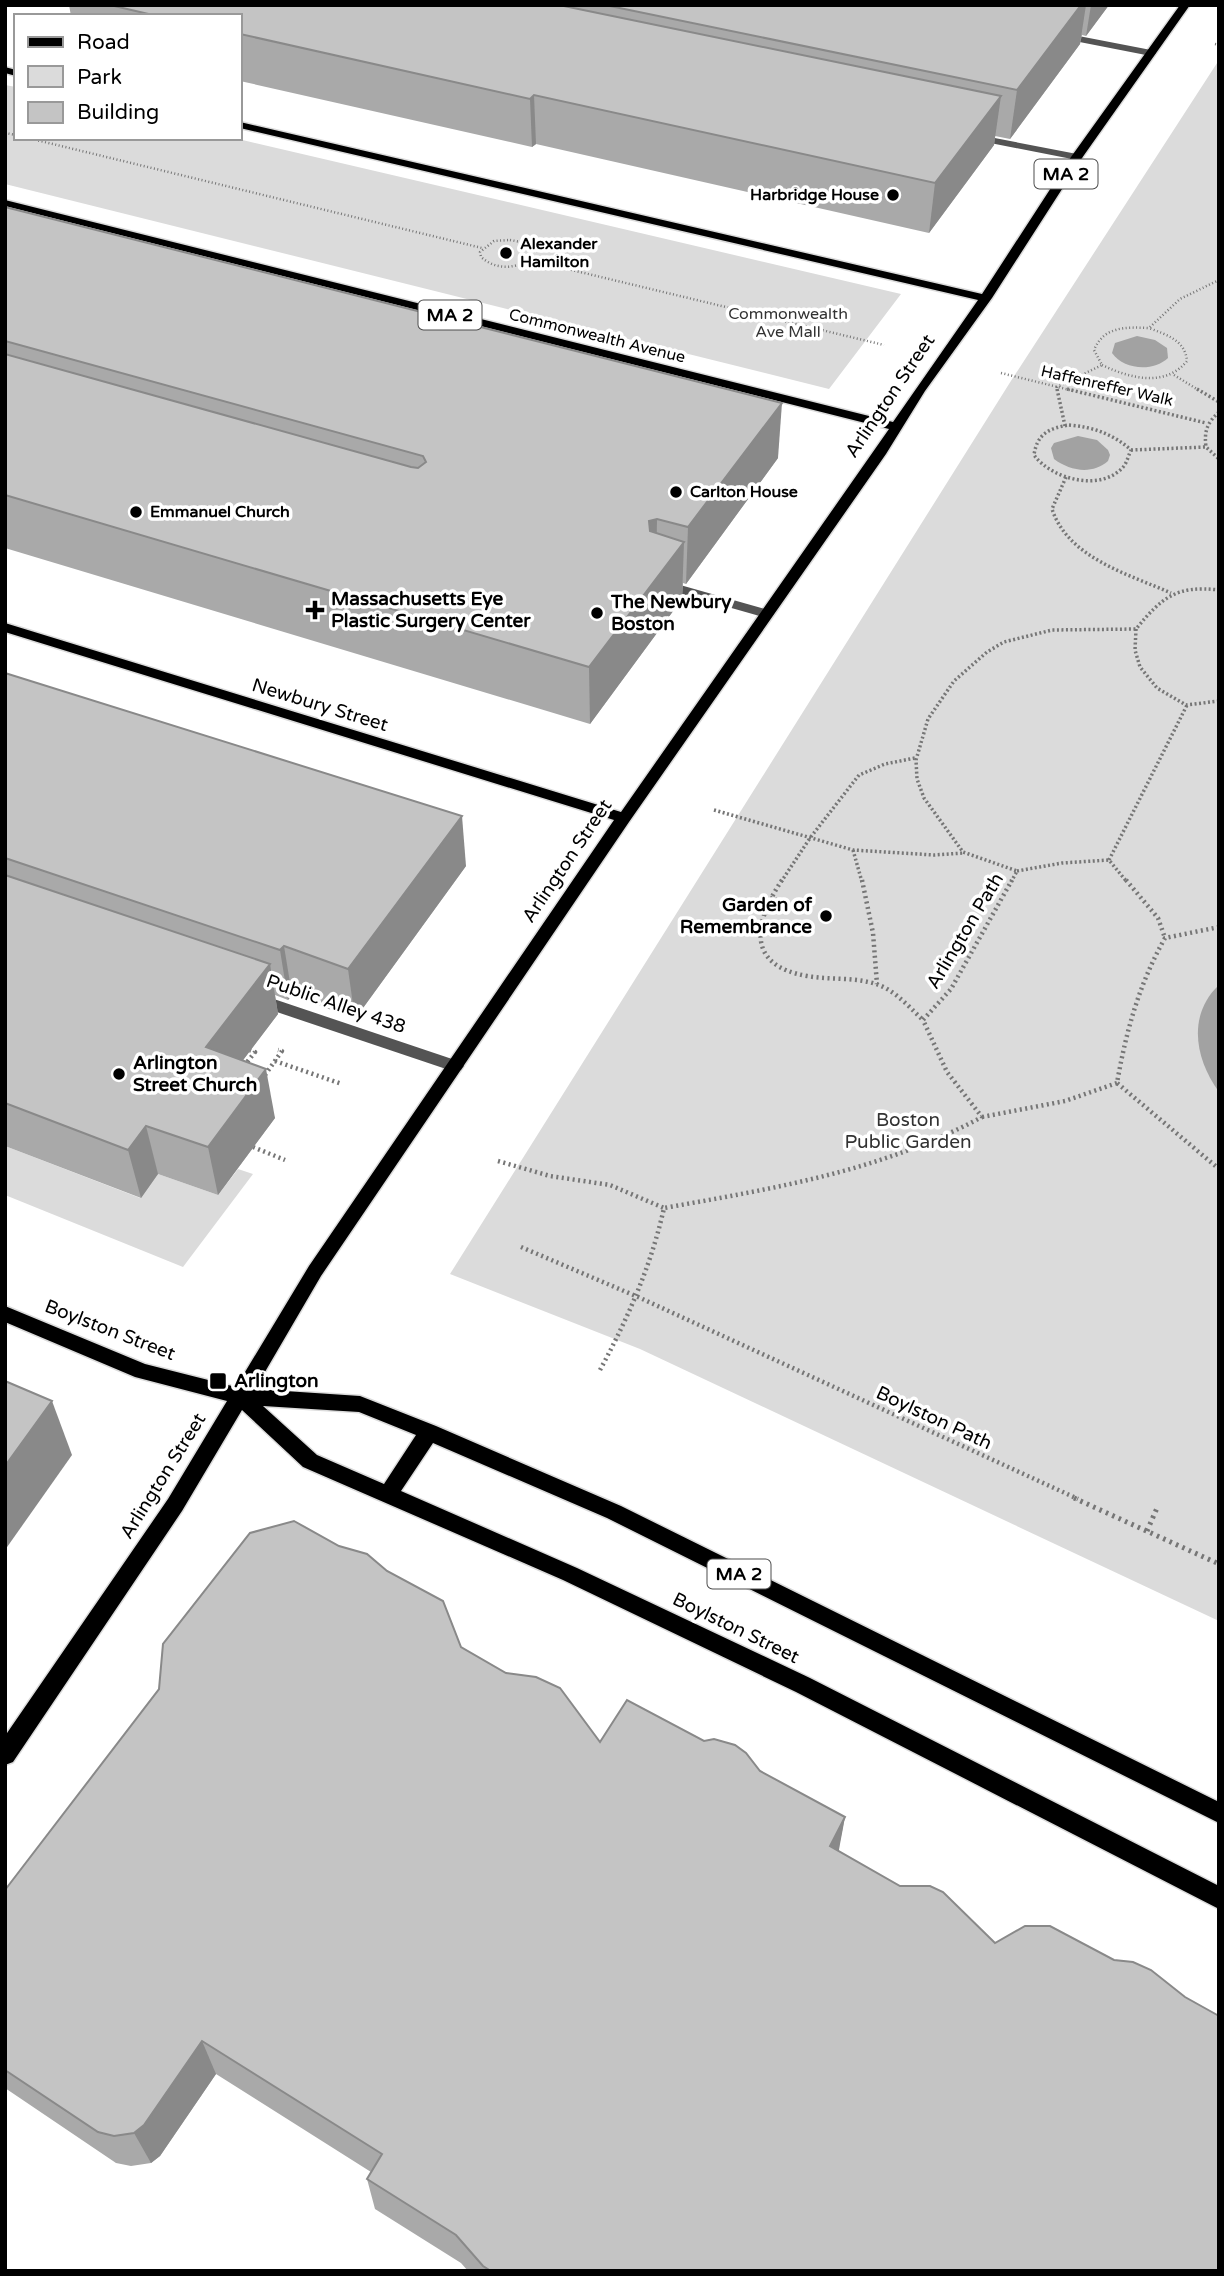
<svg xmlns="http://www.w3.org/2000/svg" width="1224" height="2276" viewBox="0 0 1224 2276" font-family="'Varela Round',sans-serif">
	<rect width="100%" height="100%" fill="#fff"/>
	<g fill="#dbdbdb">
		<path d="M1219 60V1621L640 1349 450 1274 1009 384Z"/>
		<path d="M5 85 16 87V138H234L901 294 829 389 5 184Z"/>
		<path d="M5 1146 140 1198 158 1174 218 1195 238 1169 253 1174 183 1267 5 1195Z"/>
	</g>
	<g fill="#a2a2a2">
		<path d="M1137 336 1155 340 1167 348 1168 358C1153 372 1124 370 1112 353L1115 343Z"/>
		<path d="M1078 436 1097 440 1108 450 1110 455 1108 461C1092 475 1070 471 1054 459L1051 448 1054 443Z"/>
		<path d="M1219 985V1092C1195 1059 1187 1015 1219 985Z"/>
	</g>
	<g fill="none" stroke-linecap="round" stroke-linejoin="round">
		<defs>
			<g id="major">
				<path d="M1180 5H1190L1082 158 992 298 925 391 886 454 629 822 321 1276 255 1389 360 1396 436 1426 621 1506 1219 1802V1823L607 1518 433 1443 401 1491 577 1568 810 1678 1219 1886V1909L796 1692 563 1580 303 1467 242 1410 182 1511 13 1762 5 1765V1736L168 1499 227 1401 135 1377 5 1322V1306L145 1364 236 1387 309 1266 614 820 5 632V623L621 812 889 429 5 206V200L893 422 978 300 240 128V122L982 294 1071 157ZM263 1406 359 1412 416 1435 384 1484 317 1455Z"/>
				<path d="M5 67 16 70V76L5 73Z"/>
			</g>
		</defs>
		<use href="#major" stroke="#dbdbdb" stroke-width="3"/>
		<g stroke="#767676" stroke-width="2.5" stroke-dasharray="1 2.5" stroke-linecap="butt">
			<path d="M1215 44 1219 45"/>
			<path d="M5 133 16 135"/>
			<path d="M28 138 482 248"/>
			<path d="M510 240 526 243 534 251 530 260C513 269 496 270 481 257L480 252 494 241Z"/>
			<path d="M530 260 884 345"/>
			<path d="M1102 365C1129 378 1165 388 1187 361 1185 340 1167 335 1149 328"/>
			<path d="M1001 373 1074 391"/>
			<path d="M1174 375 1200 391"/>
			<path d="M1058 391 1057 387 1102 365 1094 350C1104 326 1126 327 1149 328L1180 299 1219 280"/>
		</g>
		<g stroke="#767676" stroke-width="3.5" stroke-dasharray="2 2.5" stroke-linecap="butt">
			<path d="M1057 389 1065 426"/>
			<path d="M1067 389 1206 423"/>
			<path d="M1197 389 1219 402"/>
			<path d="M1219 412C1207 423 1204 431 1206 447L1219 459"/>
			<path d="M1069 425C1093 427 1113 434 1131 450 1129 454 1127 462 1124 466 1102 493 1051 479 1034 455 1037 434 1049 428 1069 425Z"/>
			<path d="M1131 450 1206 447"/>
			<path d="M1066 477 1052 509C1068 558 1128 574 1171 593"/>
			<path d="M1136 629 1135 650 1140 667 1157 688 1186 705 1219 701"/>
			<path d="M714 810 853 850 934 855 964 853"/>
			<path d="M853 850 862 882"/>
			<path d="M1109 860 1187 705"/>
			<path d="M1017 871 1062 863 1109 860 1127 882"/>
			<path d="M781 882 810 838 859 775 885 764 915 758"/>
			<path d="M1011 882 1017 871 963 852 924 798 917 779 916 760 928 719 954 681 987 652 1004 642 1052 630 1136 629C1162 597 1177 585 1219 590"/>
		</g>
		<g stroke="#767676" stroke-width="4.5" stroke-dasharray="2 3.5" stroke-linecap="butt">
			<path d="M782 880C755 921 744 965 807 976 830 980 854 977 876 984 895 990 909 1007 923 1020"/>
			<path d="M862 880 873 933 877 984"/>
			<path d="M1126 880 1158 918 1165 938"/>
			<path d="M770 898 787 903"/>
			<path d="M1219 927 1165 938C1139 984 1126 1032 1117 1083L1219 1169"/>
			<path d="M275 1061 342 1084"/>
			<path d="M244 1066 255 1052 247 1049"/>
			<path d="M265 1075 282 1051 278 1050"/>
			<path d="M982 1117 1065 1101 1117 1083"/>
			<path d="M253 1147 285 1160"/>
			<path d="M498 1161 550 1176 610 1185 664 1208"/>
			<path d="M521 1247 638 1297 1078 1499"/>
			<path d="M600 1370C628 1318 651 1266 664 1208 776 1188 881 1171 982 1117L947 1072 923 1020 951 989 1012 880"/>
		</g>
		<g stroke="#767676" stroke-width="5" stroke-dasharray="2.5 4.5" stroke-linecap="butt">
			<path d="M1074 1498 1219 1564"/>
			<path d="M1147 1531 1157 1508"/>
		</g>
		<g fill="#545454" fill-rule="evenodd">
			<path d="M1058 32 1151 50 1156 53 1151 56 1054 37 1053 35Z"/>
			<path d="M974 134 1077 154 1083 157 1077 160 970 139 969 137Z"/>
			<path d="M659 579 772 611 774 614 767 618 654 586V580Z"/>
			<path d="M256 993 461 1062 464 1066 461 1070 455 1072 250 1003 248 999Z"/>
		</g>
		<use href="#major" fill="#000" fill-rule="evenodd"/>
	</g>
	<g fill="#a9a9a9">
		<path d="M69 5H1109L1086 36 1082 35 1080 44 1010 139 995 136 994 145 929 233 536 144 532 147 240 81V16H71Z"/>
		<path d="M5 207 778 458 686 584 683 583 682 599 590 724 5 548Z"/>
		<path d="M5 673 466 866 355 1019 292 995 288 1000 275 995 278 1014 243 1060 275 1118 218 1195 158 1174 141 1198 5 1146Z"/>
		<path d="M461 1647 600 1742 704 1741 845 1817 838 1851 1219 2271H468L461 2263 375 2209 367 2179 371 2172 216 2074 160 2156 151 2163 131 2166 116 2163 5 2088V1890Z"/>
	</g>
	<g fill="#898989">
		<path d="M1081 5H1086L1080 44 1010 139 1017 90Z"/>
		<path d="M1091 5H1109L1086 36Z"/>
		<path d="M534 95 536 144 532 147 530 99Z"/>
		<path d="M1001 96 994 145 929 233 935 183Z"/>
		<path d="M782 403 778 458 686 584 688 527Z"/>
		<path d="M657 519 656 575 649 521Z"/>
		<path d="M684 542 682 599 590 724 589 667Z"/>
		<path d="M462 816 466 866 355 1019 348 969Z"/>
		<path d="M284 946 292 995 288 1000 280 950Z"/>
		<path d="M270 964 278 1014 216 1096 206 1047Z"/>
		<path d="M266 1069 275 1118 218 1195 208 1147Z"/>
		<path d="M146 1126 158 1174 141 1198 128 1150Z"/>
		<path d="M52 1401 72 1455 5 1550V1466Z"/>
		<path d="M845 1817 838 1855 830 1846Z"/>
		<path d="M202 2041 216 2074 160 2156 151 2163 134 2133Z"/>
	</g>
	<g fill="#c4c4c4" stroke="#898989" stroke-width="2">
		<path d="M110 5H559L1001 96 935 183 534 95 530 99 240 34V16H157Z"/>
		<path d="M605 5H1081L1017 90Z"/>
		<path d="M5 207 782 403 688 527 657 519 649 521 650 531 684 542 589 667 5 495V354L411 467 418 468 426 462 423 456 5 341Z"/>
		<path d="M5 673 462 816 348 969 284 946 280 950 5 858Z"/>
		<path d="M5 875 270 964 206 1047 266 1069 208 1147 146 1126 128 1150 5 1103Z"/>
		<path d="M5 1381 52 1401 5 1466Z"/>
		<path d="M294 1521 339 1546 367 1554 387 1571 443 1601 461 1647 506 1673 536 1677 560 1688 600 1742 627 1700 704 1741 714 1739 735 1745 746 1753 760 1771 845 1817 830 1846 900 1886H930L943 1892 995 1943 1025 1926H1050L1114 1960 1133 1962 1151 1970 1185 1997 1219 2016V2271H491L483 2266 456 2235 367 2179 382 2154 202 2041 144 2125 134 2133 114 2136 98 2132 5 2070V1890L159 1689 163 1644 250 1533Z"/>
	</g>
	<g fill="#000" stroke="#fff" stroke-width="2.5">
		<circle cx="893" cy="195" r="7"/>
		<circle cx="506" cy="253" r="7"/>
		<circle cx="676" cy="492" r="7"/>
		<circle cx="136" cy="512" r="7"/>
		<path d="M311.5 599.5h7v7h7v7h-7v7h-7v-7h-7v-7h7z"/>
		<circle cx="597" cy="613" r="7"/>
		<circle cx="826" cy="916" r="7"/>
		<circle cx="119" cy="1074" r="7"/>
		<rect x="209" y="1372" width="18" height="18" rx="3.5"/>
	</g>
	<g text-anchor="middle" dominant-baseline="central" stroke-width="7" stroke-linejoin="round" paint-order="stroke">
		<g font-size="16" font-weight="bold" fill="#000" stroke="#fff" text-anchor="start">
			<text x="879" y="195" text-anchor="end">Harbridge House</text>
			<text x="520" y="244">Alexander<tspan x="520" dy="18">Hamilton</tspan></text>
			<text x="690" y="492">Carlton House</text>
			<text x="150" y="512">Emmanuel Church</text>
		</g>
		<g font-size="16" fill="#323232" stroke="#fff">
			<text x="788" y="314">Commonwealth<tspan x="788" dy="18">Ave Mall</tspan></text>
		</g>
		<g font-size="16" fill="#000" stroke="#fff">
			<text transform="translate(597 336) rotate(14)">Commonwealth Avenue</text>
			<text transform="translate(1107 386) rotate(13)">Haffenreffer Walk</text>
		</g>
		<g fill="#fff" stroke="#4c4c4c" stroke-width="2">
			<rect x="1034.5" y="159.5" width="63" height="29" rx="5"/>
			<rect x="418.5" y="300.5" width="63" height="29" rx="5"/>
			<rect x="707.5" y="1559.5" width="63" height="29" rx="5"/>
		</g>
		<g font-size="18" font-weight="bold" fill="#000">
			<text x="1066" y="174">MA 2</text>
			<text x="450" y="315">MA 2</text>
			<text x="739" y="1574">MA 2</text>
		</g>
		<g font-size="19" fill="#000" stroke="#fff">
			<text transform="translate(890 396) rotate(-56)">Arlington Street</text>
			<text transform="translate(320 705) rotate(17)">Newbury Street</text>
			<text transform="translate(567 861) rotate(-56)">Arlington Street</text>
			<text transform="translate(965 931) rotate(-59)">Arlington Path</text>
			<text transform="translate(336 1004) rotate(19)">Public Alley 438</text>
			<text transform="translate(110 1330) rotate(21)">Boylston Street</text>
			<text transform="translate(934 1418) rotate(25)">Boylston Path</text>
			<text transform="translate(163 1476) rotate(-58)">Arlington Street</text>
			<text transform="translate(736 1628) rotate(26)">Boylston Street</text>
		</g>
		<g font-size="19" font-weight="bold" fill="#000" stroke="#fff" text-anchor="start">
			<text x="331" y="599">Massachusetts Eye<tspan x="331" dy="22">Plastic Surgery Center</tspan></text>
			<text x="611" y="602">The Newbury<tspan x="611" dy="22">Boston</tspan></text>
			<text x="812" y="905" text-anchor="end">Garden of<tspan x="812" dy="22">Remembrance</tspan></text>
			<text x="133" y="1063">Arlington<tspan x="133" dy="22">Street Church</tspan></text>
			<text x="234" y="1381">Arlington</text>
		</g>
		<g font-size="19" fill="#323232" stroke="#fff">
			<text x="908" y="1120">Boston<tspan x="908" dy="22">Public Garden</tspan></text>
		</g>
	</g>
	<rect width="1224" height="2276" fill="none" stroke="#000000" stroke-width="14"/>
	<rect x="14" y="14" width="228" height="126" fill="#ffffff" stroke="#999999" stroke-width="2"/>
	<rect x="28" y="37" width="35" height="10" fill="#000000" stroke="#999999" stroke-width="2"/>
	<text x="77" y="49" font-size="21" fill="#000000">Road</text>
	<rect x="28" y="66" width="35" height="21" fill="#dbdbdb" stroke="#999999" stroke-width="2"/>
	<text x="77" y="84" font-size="21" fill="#000000">Park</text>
	<rect x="28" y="102" width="35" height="21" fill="#c4c4c4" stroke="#999999" stroke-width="2"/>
	<text x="77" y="119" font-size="21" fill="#000000">Building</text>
</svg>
